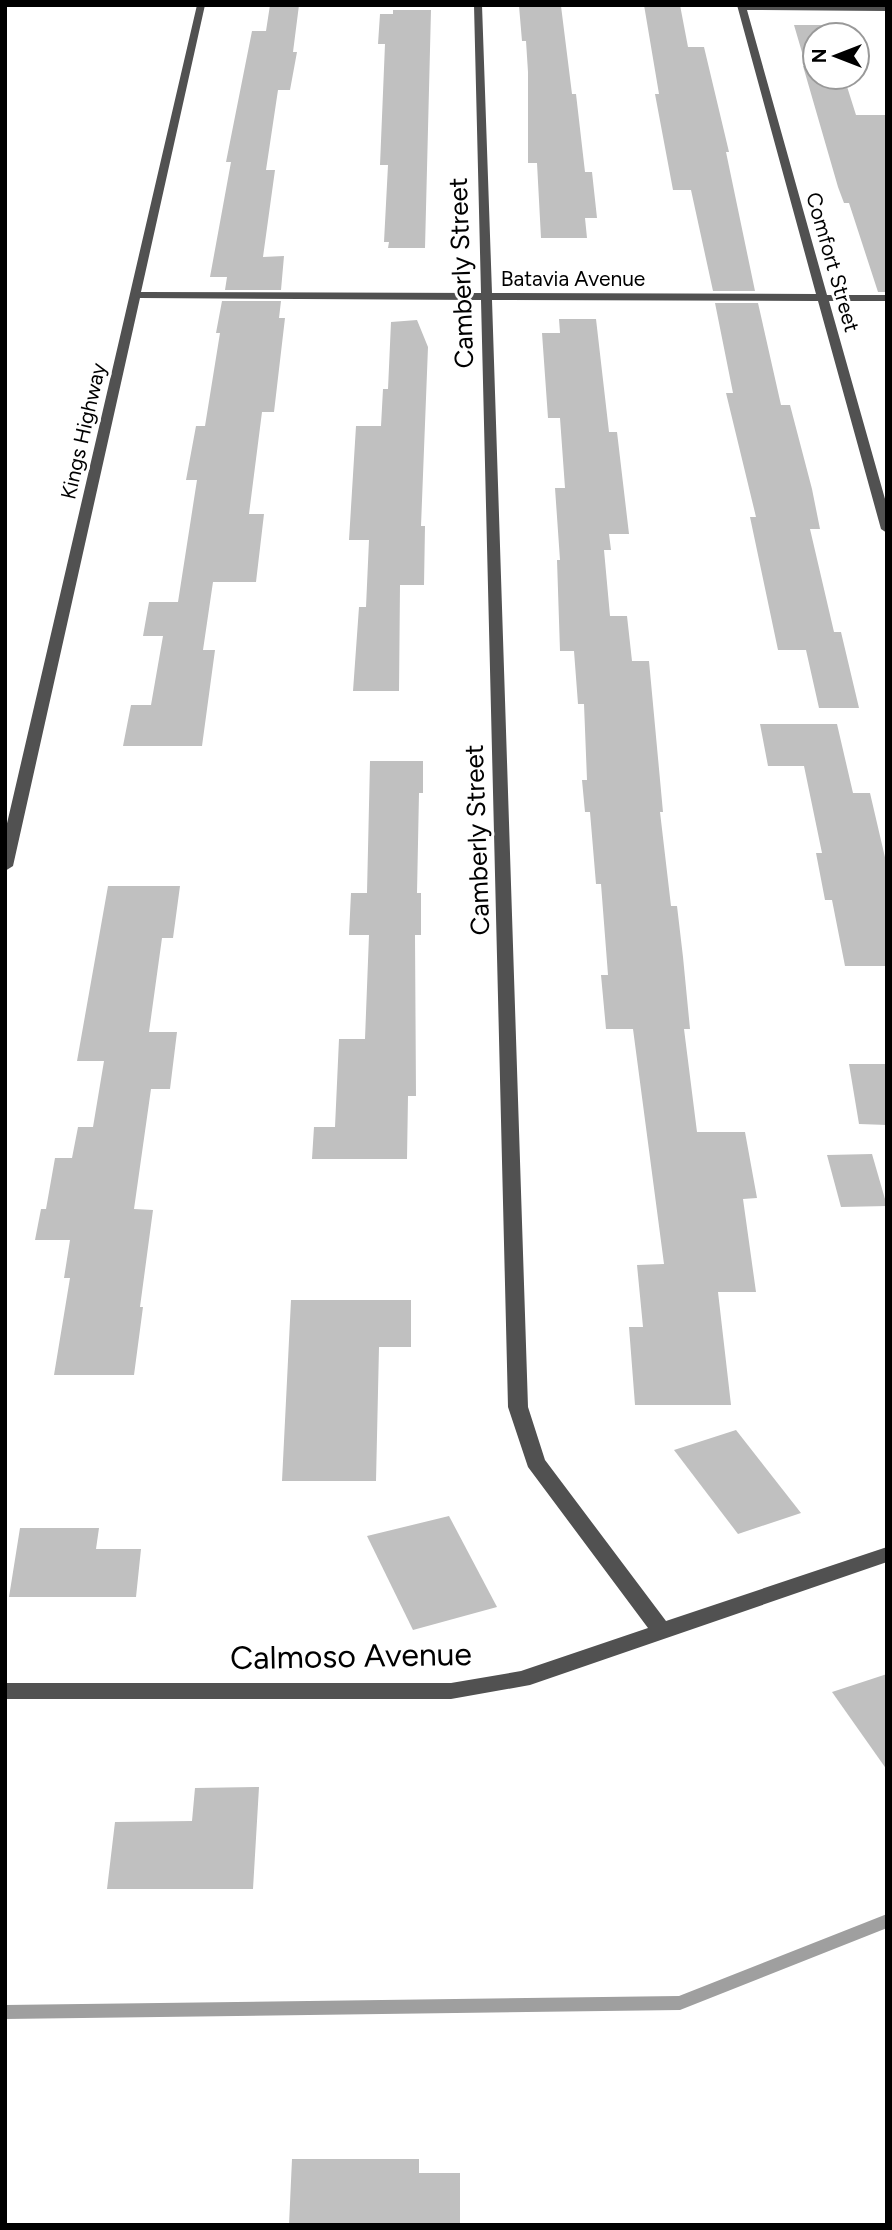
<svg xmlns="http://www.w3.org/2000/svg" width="892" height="2230" viewBox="0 0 892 2230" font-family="Figtree,sans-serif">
	<rect width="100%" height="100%" fill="#fff"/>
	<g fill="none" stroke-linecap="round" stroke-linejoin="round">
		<path fill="#9f9f9f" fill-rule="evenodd" d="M887 1914V1928L680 2010 5 2019V2005L679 1996Z"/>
	</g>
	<g fill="#c0c0c0">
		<path d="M270 5H299L293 52H297L290 90H278L266 170H275L263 257 284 256 281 290H225L227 277H210L231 162H226L252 31H266Z"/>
		<path d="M644 5H680L688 47H704L729 152H726L755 291H713L691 190H673L655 94H659Z"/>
		<path d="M519 6H561L572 94H576L585 172H592L597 218H585L587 238H541L537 163H528V72L526 41H522Z"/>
		<path d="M393 10H431L425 248H388L389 242H384L388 165H380L385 44H378L380 14H393Z"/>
		<path d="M794 25H828L831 35H815V77H844L856 115H887V292H878L849 203H844L838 187 803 66H806Z"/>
		<path d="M222 301H281L279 318H285L274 412H262L249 514H264L256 582H213L203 650H215L202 746H123L131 705H151L163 636H143L149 602H178L197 480H186L196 426H205L220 333H216Z"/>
		<path d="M715 303H758L781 405H790L812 489 820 529H810L834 632H841L859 708H819L806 650H778L750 517H756L726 393H733Z"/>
		<path d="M559 319H596L609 432H617L629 534H609L611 550H604L610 616H627L632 661H649L663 812H660L671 906H677L683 957 690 1029H684L697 1132H745L757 1198 743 1199 756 1292H718L731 1405H635L629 1327H643L637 1265 664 1264 633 1029H606L601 975H608L601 884H596L590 812H585L582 780H587L584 704H578L574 651H560L557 560H560L555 488H565L560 418H548L542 333H560Z"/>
		<path d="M417 320 428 347 421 526H425L424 585H400L399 691H353L359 607H366L369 540H349L356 426H381L383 389H388L391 322Z"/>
		<path d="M760 724H837L853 793H870L887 866V966H845L832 900H825L816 853H822L804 766H768Z"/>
		<path d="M370 761H423V793H419L417 893H421V935H415L416 1096H408L407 1159H312L314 1127H335L339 1039H365L369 935H349L351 893H367Z"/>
		<path d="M108 886H180L173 938H162L149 1032H177L170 1089H151L134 1209 153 1210 140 1307H143L134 1375H54L70 1278H64L70 1240H35L41 1209H46L55 1158H72L78 1127H93L104 1061H77Z"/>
		<path d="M849 1064H887V1125L859 1124Z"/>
		<path d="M872 1154 887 1206 841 1207 827 1155Z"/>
		<path d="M291 1300H411V1347H379L376 1481H282Z"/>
		<path d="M736 1430 801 1513 738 1534 674 1450Z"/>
		<path d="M449 1516 497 1607 413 1630 367 1536Z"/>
		<path d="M20 1528H99L96 1549H141L136 1597H9Z"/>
		<path d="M887 1674V1770L832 1692Z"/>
		<path d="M259 1787 253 1889H107L115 1822 192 1821 195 1788Z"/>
		<path d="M292 2159H419V2173H460V2225H289Z"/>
	</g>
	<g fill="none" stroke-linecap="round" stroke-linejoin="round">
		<path fill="#515151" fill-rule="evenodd" d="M197 5H205L141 292 481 293 474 5H482L492 293 816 294 737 5H887V11L747 10 827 295H887V301H829L887 506V533L881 529 818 301 492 300 528 1407 545 1460 666 1621 887 1547V1562L530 1685 451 1699H5V1683H451L521 1671 648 1628 528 1467 508 1407 481 300 140 298 13 866 5 871V832Z"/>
	</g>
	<g text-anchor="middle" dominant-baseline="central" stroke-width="6" stroke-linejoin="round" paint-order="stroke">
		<g font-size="21" fill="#000" stroke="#fff">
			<text transform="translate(833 262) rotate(74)">Comfort Street</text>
			<text x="573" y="278">Batavia Avenue</text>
			<text transform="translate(83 431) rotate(-77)">Kings Highway</text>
		</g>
		<g font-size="26" fill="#000" stroke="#fff">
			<text transform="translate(461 273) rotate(-92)">Camberly Street</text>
			<text transform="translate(477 840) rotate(-92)">Camberly Street</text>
		</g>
		<g font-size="32" fill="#000" stroke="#fff">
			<text transform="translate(351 1656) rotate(-1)">Calmoso Avenue</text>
		</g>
	</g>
	<rect width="892" height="2230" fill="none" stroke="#000000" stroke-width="14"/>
	<g transform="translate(836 56) rotate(270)"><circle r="33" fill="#ffffff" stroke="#999999" stroke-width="2"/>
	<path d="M0-5L12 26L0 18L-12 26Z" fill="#000000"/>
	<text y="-10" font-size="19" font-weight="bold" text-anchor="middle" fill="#000000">N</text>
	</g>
</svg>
